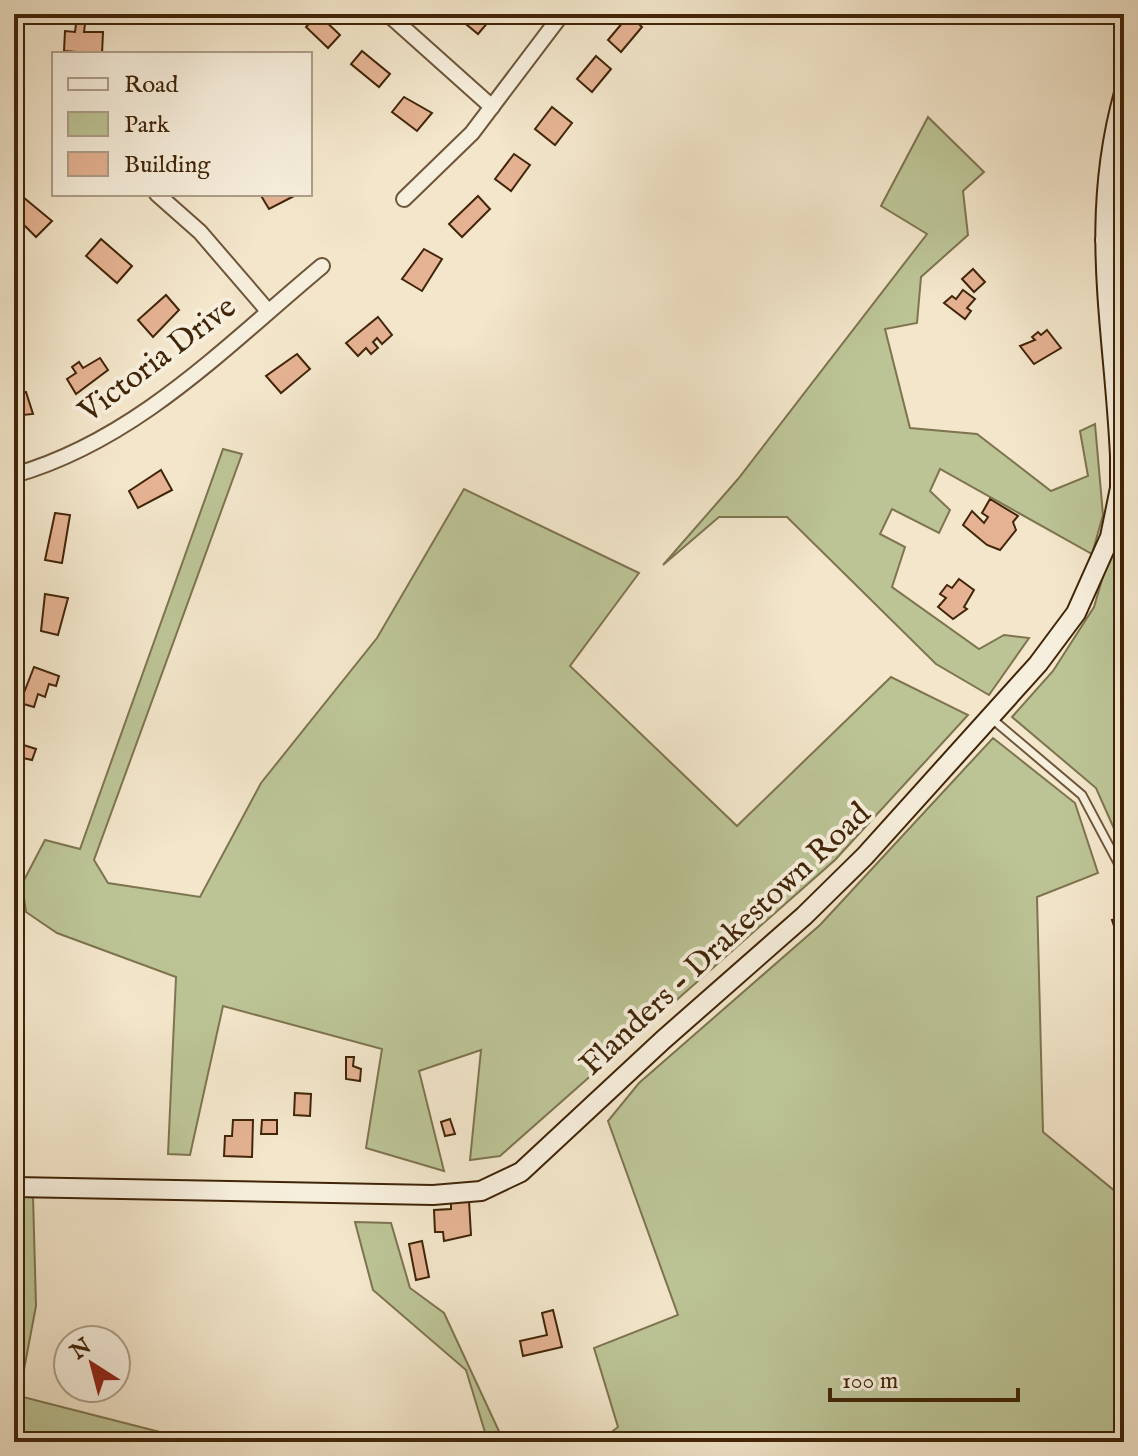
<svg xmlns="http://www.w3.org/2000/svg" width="1138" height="1456" viewBox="0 0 1138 1456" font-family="'IM FELL English',serif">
	<rect width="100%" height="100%" fill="#f3e6cb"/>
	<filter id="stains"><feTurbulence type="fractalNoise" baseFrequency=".0025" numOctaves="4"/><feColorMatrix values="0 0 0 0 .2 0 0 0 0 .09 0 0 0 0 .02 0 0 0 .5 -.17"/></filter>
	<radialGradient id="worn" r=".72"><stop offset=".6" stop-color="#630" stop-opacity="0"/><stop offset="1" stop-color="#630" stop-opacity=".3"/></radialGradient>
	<g fill="#bcc496" stroke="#7e744f" stroke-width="2">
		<path d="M928 117 984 172 963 191 968 235 921 277 917 323 885 329 910 428 977 434 1051 491 1088 476 1080 431 1095 424 1103 515 1092 554 940 469 930 491 950 510 939 533 892 509 880 534 905 547 892 587 979 649 1004 635 1029 638 989 695 936 664 787 517H719L663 565 738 479 927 234 881 206Z"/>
		<path d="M223 449 242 454 94 860 108 883 200 897 261 783 377 638 464 489 639 573 570 666 737 826 891 677 968 715 835 860 500 1156 470 1160 481 1050 419 1071 444 1171 366 1148 382 1049 223 1006 190 1155 168 1154 176 977 57 933 26 912 22 884 45 840 80 849Z"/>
		<path d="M1124 504V557L1118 576 1124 579V851L1096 788 1012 717 1053 671 1094 607Z"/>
		<path d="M993 738 1075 803 1098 873 1037 897 1043 1132 1116 1192 1124 1208V1442H599L618 1427 594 1348 678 1315 608 1121 639 1083 820 925Z"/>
		<path d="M14 1195 33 1196 36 1306 19 1396 199 1442H14Z"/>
		<path d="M355 1222 391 1223 410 1288 444 1313 504 1442H488L466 1370 373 1290Z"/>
	</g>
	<g fill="#e5b393" stroke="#412508" stroke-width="2">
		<path d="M318 14 340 35 328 48 306 27Z"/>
		<path d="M458 14H481L489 21 478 34 456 16Z"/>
		<path d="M629 15 642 27 621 52 608 40Z"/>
		<path d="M76 24H85L84 32H103L102 54 64 51 65 31 75 32Z"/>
		<path d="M362 51 390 74 379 87 351 64Z"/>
		<path d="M596 56 611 69 592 92 577 79Z"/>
		<path d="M404 97 432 113 417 131 392 112Z"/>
		<path d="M552 107 572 123 555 145 535 129Z"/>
		<path d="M514 154 530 165 511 191 495 179Z"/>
		<path d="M260 194H298L269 209Z"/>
		<path d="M478 196 490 209 462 237 449 224Z"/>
		<path d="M23 197 52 221 36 237 14 215V207Z"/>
		<path d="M101 239 132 266 117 283 86 256Z"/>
		<path d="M424 249 442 259 422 291 402 279Z"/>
		<path d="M973 269 985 282 974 292 962 279Z"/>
		<path d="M963 290 975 299 967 308 971 311 965 319 944 303 952 296 956 299Z"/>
		<path d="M166 295 179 310 153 337 138 320Z"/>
		<path d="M378 317 392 335 382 344 377 338 373 342 378 348 371 354 366 348 358 356 346 343Z"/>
		<path d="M1047 330 1061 348 1034 364 1020 346 1035 340 1032 337 1038 332 1041 335Z"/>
		<path d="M297 354 310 369 281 393 266 376Z"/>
		<path d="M100 358 108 370 76 394 67 379 76 373 72 367 79 362 83 368Z"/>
		<path d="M26 392 33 414 14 416V396Z"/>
		<path d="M161 470 172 490 138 508 129 491Z"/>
		<path d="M990 499 1018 516 1013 522 1016 530 1000 550 987 545 963 525 972 511 984 523 988 517 982 513Z"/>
		<path d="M55 513 70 515 62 563 45 560Z"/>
		<path d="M959 579 974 590 964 607 967 609 953 619 938 607 946 598 940 594 947 585 952 588Z"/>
		<path d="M45 594 68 598 58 635 41 631Z"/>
		<path d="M34 667 59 676 56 686 49 684 45 697 38 694 34 707 20 703Z"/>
		<path d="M14 742 36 749 32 760 23 758 15 783Z"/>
		<path d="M1123 917 1124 926 1115 929 1112 920Z"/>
		<path d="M346 1057H354L353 1066 361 1069 360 1081 346 1079Z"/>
		<path d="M295 1093 311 1094 310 1116 294 1115Z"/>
		<path d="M450 1119 455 1134 445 1136 441 1122Z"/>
		<path d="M233 1120H253L252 1157 224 1156 225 1136H232Z"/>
		<path d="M262 1120H277V1134H261Z"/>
		<path d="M469 1201 471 1235 444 1241 443 1232H435L434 1210 451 1209V1203Z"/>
		<path d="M422 1241 429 1277 416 1280 409 1244Z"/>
		<path d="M553 1310 562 1347 523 1356 520 1341 547 1335 542 1313Z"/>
	</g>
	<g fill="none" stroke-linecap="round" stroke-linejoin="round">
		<defs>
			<path id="lane" d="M991 718 1082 795 1124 874"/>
			<g id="street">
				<path d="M388 14 492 107"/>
				<path d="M157 194 200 232 268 311"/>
				<path d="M404 199 472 133 562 14"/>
				<path d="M1103 240 1124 246"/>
				<path d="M14 475C137 440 227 345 322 266"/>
			</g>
			<path id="secondary" d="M14 1187 433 1195 481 1191 521 1172 663 1040 804 916 865 856 1038 664 1076 613 1110 537 1120 488V456C1114 327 1088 223 1124 93"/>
		</defs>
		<use href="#lane" stroke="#6e5539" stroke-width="11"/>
		<use href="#street" stroke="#6e5539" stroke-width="18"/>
		<use href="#secondary" stroke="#412508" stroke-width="22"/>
		<use href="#lane" stroke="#f7efdd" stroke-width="7"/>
		<use href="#street" stroke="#f7efdd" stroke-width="14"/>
		<use href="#secondary" stroke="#f7efdd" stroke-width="18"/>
	</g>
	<g text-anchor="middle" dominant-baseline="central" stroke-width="8" stroke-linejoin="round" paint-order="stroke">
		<g font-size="32" fill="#412508" stroke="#f7efdd">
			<text transform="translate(158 360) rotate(-37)">Victoria Drive</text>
			<text transform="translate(726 940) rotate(-43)">Flanders - Drakestown Road</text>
		</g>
	</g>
	<rect width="1138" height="1456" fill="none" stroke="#f3e6cb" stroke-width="48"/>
	<rect x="16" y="16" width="1106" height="1424" fill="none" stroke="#412508" stroke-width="4"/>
	<rect x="24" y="24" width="1090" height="1408" fill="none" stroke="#412508" stroke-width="2"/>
	<rect x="52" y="52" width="260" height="144" fill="#f7efdd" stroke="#ae9e88" stroke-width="2"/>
	<rect x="68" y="78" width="40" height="12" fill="#f7efdd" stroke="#ae9e88" stroke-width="2"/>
	<text x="124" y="92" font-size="24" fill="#412508">Road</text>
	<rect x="68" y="112" width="40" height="24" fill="#bcc496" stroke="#ae9e88" stroke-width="2"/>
	<text x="124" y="132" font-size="24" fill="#412508">Park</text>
	<rect x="68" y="152" width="40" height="24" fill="#e5b393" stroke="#ae9e88" stroke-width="2"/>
	<text x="124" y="172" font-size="24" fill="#412508">Building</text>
	<g transform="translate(92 1364) rotate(324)"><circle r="38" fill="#f7efdd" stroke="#ae9e88" stroke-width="2"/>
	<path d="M0-6L14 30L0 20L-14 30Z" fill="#8f2418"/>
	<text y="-12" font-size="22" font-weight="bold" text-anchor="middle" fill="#412508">N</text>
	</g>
	<path d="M830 1388v12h188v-12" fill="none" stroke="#412508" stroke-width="4"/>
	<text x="842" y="1388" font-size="24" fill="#412508" stroke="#f7efdd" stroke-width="6" paint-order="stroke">100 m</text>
	<rect width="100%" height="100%" filter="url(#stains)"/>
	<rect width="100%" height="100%" fill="url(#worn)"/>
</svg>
